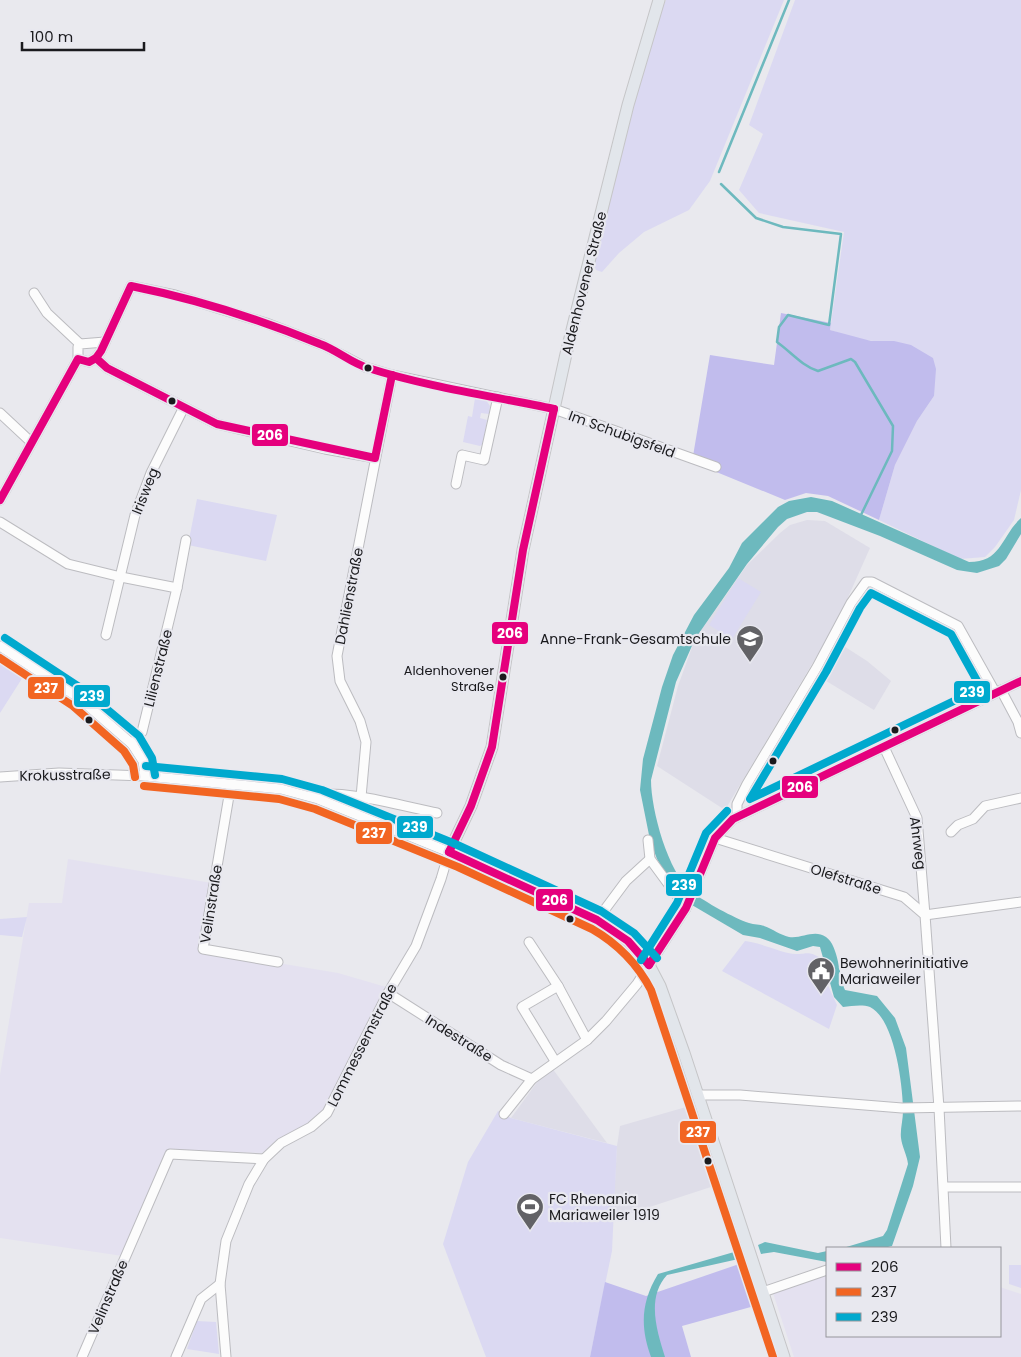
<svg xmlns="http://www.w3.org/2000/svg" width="1021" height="1357" viewBox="0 0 1021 1357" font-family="Poppins,sans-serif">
	<rect width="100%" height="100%" fill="#e9e9ee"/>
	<g fill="#dedde8">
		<path d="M807 520 825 521 870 548 837 622 725 810 657 766 678 686 695 639 747 565 780 533 790 525Z"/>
		<path d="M839 643 867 661 891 681 874 710 818 676Z"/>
		<path d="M552 1068 607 1143 511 1118 538 1081Z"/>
		<path d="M693 1105 720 1184 613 1219 617 1146 620 1126Z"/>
	</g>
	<g fill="#e4e1f0">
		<path d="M68 859 212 883 200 950 338 973 386 987 338 1089 324 1111 308 1124 279 1139 262 1153 168 1150 123 1256 0 1238V1075L29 903H62Z"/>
		<path d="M827 1274V1336H1000V1287L1021 1294V1357H794L773 1293Z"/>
	</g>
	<g fill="#dbd9f2">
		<path d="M666 0H784L710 181 689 210 644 232 619 253 602 272 596 270 594 265 635 101 660 14Z"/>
		<path d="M795 0H1021V490L1014 520 995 547 985 557 960 559 879 520 895 465 917 421 934 396 933 359C907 342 902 344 873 341 858 340 843 334 830 330L844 232 759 213 739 190 763 134 749 125Z"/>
		<path d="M475 398 486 400 490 406 489 414 481 413 480 418 487 420 483 444 480 446 463 442 468 416 472 417Z"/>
		<path d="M197 499 277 515 266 561 188 545Z"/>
		<path d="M738 578 761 592 732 639 709 625Z"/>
		<path d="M0 650 28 669 0 713Z"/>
		<path d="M27 917 22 937 0 935V919Z"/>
		<path d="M745 941C762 943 781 953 796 954 808 954 808 951 819 957L826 981 837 1005 829 1029 722 971Z"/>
		<path d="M498 1111 511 1118 617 1146 612 1251 590 1357H486L443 1244 468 1162Z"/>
		<path d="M1009 1265H1021V1288L1009 1284Z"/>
		<path d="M197 1321 216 1322 219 1354 187 1349Z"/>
	</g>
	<g fill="#c1bced">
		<path d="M781 313 831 323 830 330 871 341H894L911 345 933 358 936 369 934 396 917 421 895 465 879 520 828 496 806 493 785 500 692 462 710 355 774 365Z"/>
		<path d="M745 1262 758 1305 682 1326 691 1357H590L605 1282 646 1296Z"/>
	</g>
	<g fill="#6db9be">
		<path d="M811 497 832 501 969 562C1002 562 1001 536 1021 518V534L1006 559 999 566 977 573 957 570 880 536 817 512H807L787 519 778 527 747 564 695 639 676 682 651 780C651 810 668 873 692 892 705 902 734 918 749 923 754 925 760 924 764 926 773 929 780 935 789 937 802 939 814 929 826 937 839 946 839 977 845 990L877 996 895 1018 906 1048 920 1157 913 1186 892 1246 884 1248H843L883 1236 887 1230 908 1164C907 1155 902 1147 901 1138 900 1130 903 1120 903 1111 903 1087 895 1019 870 1007 862 1004 852 1006 843 1007L834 997 820 947 813 946 797 951 760 938 743 935 680 898 657 859 650 840 640 790 643 759 662 687 673 655 694 615 729 568 742 543 778 507 789 501Z"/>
		<path d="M765 1242 818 1253 827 1251V1262L774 1252 761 1254 758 1245Z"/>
		<path d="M741 1250 743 1258 667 1275C646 1298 657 1331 665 1357H651C640 1327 641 1302 658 1274Z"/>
	</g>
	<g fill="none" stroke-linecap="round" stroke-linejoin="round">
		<g stroke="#6db9be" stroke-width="2.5">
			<path d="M719 172 789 0"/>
			<path d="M721 184 756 218 783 227 841 234 829 325 788 315 779 327 777 342C791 352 802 366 818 371L851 359 855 362 893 426 892 451 860 517"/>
		</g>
		<defs>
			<g id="minor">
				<path d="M34 293 47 313 80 344"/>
				<path d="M96 358 107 368 217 424 325 449 375 458"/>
				<path d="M78 359V347L80 344 105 342"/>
				<path d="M0 413 31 442"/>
				<path d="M456 484 462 455 484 460 498 397"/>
				<path d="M0 500 78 359 89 362 96 358 101 351 131 286 175 295 266 323 323 345 365 367 392 375 554 409 716 467"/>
				<path d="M0 522 68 564 121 577 177 588"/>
				<path d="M106 635 135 515 151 473 183 409"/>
				<path d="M0 646 79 698 132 744 143 761 145 776"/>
				<path d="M1001 690 1018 722 1021 733"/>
				<path d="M132 744 142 732 177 588 186 540"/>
				<path d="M884 747 917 818 925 915 1021 902"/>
				<path d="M0 777 59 773 145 776 281 789 318 799 449 852 441 879 416 946 388 993 327 1113 311 1127 281 1143 264 1159 249 1184 226 1241 220 1284 226 1357"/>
				<path d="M231 784 203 949 278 962"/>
				<path d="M309 796C341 788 402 806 437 813"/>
				<path d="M354 813 361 797 366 742 360 721 340 681 337 656 392 375"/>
				<path d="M737 817V804L747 784 817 667 851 603 866 582H872L958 626 995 692"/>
				<path d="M951 832 958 825 973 819 985 806 1021 798"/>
				<path d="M715 838 904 897 925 915 939 1108 946 1248"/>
				<path d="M648 840 650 859 686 908"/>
				<path d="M597 920 626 881 650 859"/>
				<path d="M529 942 558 986 587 1040"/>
				<path d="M388 993 501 1065 532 1079"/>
				<path d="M555 1061 522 1007 558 986"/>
				<path d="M698 1095H740L902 1108 1021 1106"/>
				<path d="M504 1114 532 1079 587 1040 606 1021 637 984 686 908 715 838 733 819 1021 681"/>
				<path d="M944 1187H1021"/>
				<path d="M763 1292 827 1270"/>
				<path d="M82 1357 170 1154 264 1159"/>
				<path d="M176 1357 201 1299 220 1284"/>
			</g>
			<path id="major" d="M659 0 628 105 566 354 523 550 492 747 471 806 449 852 597 920 628 941 649 965 660 986 684 1053 784 1357"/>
		</defs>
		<use href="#minor" stroke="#bcbcc0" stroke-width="11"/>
		<use href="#major" stroke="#c5c5c7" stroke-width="13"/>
		<use href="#minor" stroke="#fcfcfc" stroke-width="9"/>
		<use href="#major" stroke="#e2e6eb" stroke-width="11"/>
		<defs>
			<g id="bus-1">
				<path d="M96 358 107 368 217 424 375 458 392 375"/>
				<path d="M0 500 78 359 89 362 96 358 101 351 131 286C196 299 259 319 320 344 337 350 351 363 368 368 428 387 492 396 554 409"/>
				<path d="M449 852 471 806 492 747 523 550 554 409"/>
				<path d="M449 852 597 920 628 941 649 965"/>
				<path d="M649 965 686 908 715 838 733 819 1021 681"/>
			</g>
			<g id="bus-2">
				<path d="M0 658 73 706 124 751 133 765 135 777"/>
				<path d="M144 786 279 799 315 809 458 867 592 929C618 944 637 963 651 990L773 1357"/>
			</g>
			<g id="bus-3">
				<path d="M871 593 951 634 981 688 750 799 826 672 860 608Z"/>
				<path d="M5 638 84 690 139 736 152 758 155 775"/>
				<path d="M146 766 282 779 322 790 453 843 601 911 634 933 657 958"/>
				<path d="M641 960 677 903 706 833 727 811"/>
			</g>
		</defs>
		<use href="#bus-1" stroke="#e8e8ef" stroke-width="11"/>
		<use href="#bus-2" stroke="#e8e8ef" stroke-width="11"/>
		<use href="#bus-3" stroke="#e8e8ef" stroke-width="11"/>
		<use href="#bus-1" stroke="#e5007d" stroke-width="8"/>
		<use href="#bus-2" stroke="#f26522" stroke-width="8"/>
		<use href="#bus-3" stroke="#00a9ce" stroke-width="8"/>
	</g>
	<defs>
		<symbol id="school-pin" viewBox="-11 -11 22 30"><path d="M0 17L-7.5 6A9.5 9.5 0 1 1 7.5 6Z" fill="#626266" stroke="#e8e8ef"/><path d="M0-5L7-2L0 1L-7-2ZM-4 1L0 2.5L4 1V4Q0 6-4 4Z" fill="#fff"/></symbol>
		<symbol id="civic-pin" viewBox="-11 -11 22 30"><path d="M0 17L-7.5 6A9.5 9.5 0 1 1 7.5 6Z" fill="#626266" stroke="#e8e8ef"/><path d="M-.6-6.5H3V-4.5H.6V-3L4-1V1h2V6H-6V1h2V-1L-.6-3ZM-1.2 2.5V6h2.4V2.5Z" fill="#fff"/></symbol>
		<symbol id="stadium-pin" viewBox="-11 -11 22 30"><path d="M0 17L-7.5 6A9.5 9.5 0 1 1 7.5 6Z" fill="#626266" stroke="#e8e8ef"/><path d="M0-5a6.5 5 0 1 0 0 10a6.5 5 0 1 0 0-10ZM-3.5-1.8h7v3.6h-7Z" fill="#fff"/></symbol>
	</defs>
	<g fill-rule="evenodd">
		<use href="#school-pin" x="734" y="623" width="32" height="43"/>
		<use href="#civic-pin" x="805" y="955" width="32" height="43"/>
		<use href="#stadium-pin" x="514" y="1191" width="32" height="43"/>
	</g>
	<g fill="#1a1a1d" stroke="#e8e8ef" stroke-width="2">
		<circle cx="368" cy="368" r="4.5"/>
		<circle cx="172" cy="401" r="4.5"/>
		<circle cx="503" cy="677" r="4.5"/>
		<circle cx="89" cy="720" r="4.5"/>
		<circle cx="895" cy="730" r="4.5"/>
		<circle cx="773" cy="761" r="4.5"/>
		<circle cx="570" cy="919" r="4.5"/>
		<circle cx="708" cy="1161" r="4.5"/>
	</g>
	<g text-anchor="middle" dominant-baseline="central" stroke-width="4.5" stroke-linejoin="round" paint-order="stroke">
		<g font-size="13" fill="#1a1a1d" stroke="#e8e8ef" text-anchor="end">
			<text x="494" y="670">Aldenhovener<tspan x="494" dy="16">Straße</tspan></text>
		</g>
		<g font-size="14" fill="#1a1a1d" stroke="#e8e8ef">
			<text transform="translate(584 283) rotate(-76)">Aldenhovener Straße</text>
			<text transform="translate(622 434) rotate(20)">Im Schubigsfeld</text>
			<text transform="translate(145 491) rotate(-68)">Irisweg</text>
			<text transform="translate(349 596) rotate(-79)">Dahlienstraße</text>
			<text transform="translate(158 668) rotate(-76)">Lilienstraße</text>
			<text transform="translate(65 775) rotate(-1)">Krokusstraße</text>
			<text transform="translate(918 843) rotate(83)">Ahrweg</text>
			<text transform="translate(846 879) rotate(17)">Olefstraße</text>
			<text transform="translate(211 904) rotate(-81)">Velinstraße</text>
			<text transform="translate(459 1038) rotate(32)">Indestraße</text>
			<text transform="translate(362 1045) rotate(-63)">Lommessemstraße</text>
			<text transform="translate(108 1297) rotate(-67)">Velinstraße</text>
		</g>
		<g font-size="14" fill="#1a1a1d" stroke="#e8e8ef" text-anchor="start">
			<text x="731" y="639" text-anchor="end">Anne-Frank-Gesamtschule</text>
			<text x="840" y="963">Bewohnerinitiative<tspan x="840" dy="16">Mariaweiler</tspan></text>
			<text x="549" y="1199">FC Rhenania<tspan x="549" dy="16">Mariaweiler 1919</tspan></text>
		</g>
	</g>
	<g stroke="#e8e8ef" stroke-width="2">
		<rect x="251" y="423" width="38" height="24" rx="5" fill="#e5007d"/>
		<rect x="491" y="621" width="38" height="24" rx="5" fill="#e5007d"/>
		<rect x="27" y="676" width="38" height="24" rx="5" fill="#f26522"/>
		<rect x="953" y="680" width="38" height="24" rx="5" fill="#00a9ce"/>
		<rect x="73" y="684" width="38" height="24" rx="5" fill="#00a9ce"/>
		<rect x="781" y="775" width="38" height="24" rx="5" fill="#e5007d"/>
		<rect x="396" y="815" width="38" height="24" rx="5" fill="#00a9ce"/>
		<rect x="355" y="821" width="38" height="24" rx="5" fill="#f26522"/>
		<rect x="665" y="873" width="38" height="24" rx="5" fill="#00a9ce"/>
		<rect x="535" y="888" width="39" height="24" rx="5" fill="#e5007d"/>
		<rect x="679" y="1120" width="38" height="24" rx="5" fill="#f26522"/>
	</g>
	<g font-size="14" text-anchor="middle" font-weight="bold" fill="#fff">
		<text x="270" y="440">206</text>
		<text x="510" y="638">206</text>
		<text x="46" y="693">237</text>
		<text x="972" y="697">239</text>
		<text x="92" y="701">239</text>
		<text x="800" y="792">206</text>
		<text x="415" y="832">239</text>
		<text x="374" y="838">237</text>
		<text x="684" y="890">239</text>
		<text x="555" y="905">206</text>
		<text x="698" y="1137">237</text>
	</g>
	<rect x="826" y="1247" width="175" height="90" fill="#e8e8ef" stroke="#96969b"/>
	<rect x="836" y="1263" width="25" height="8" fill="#e5007d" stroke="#96969b"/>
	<text x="871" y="1272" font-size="15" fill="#1a1a1d">206</text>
	<rect x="836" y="1288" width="25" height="8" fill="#f26522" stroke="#96969b"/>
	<text x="871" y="1297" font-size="15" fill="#1a1a1d">237</text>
	<rect x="836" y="1313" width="25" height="8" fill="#00a9ce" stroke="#96969b"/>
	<text x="871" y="1322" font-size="15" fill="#1a1a1d">239</text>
	<path d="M22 42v8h122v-8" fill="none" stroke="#1a1a1d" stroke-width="2.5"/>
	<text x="30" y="42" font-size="15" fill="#1a1a1d" stroke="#e8e8ef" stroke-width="4" paint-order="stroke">100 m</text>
</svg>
